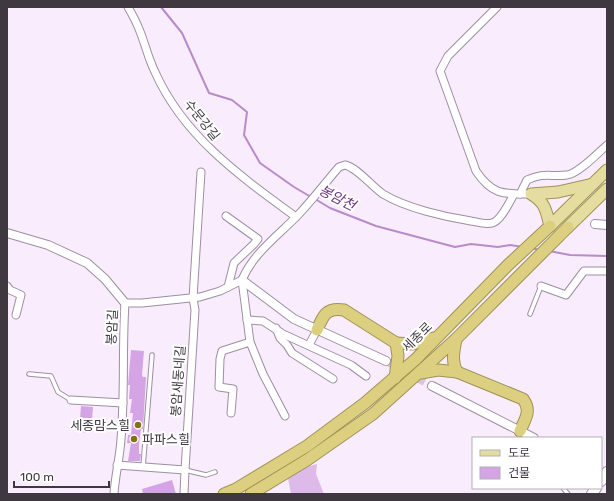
<svg xmlns="http://www.w3.org/2000/svg" width="614" height="501" viewBox="0 0 614 501" font-family="Rubik,'Noto Sans KR',sans-serif">
	<rect width="100%" height="100%" fill="#f9ecfd"/>
	<path fill="#ddbae9" d="M317 464 316 474 324 494H291L288 478 303 468Z"/>
	<g fill="none" stroke-linecap="round" stroke-linejoin="round">
		<g stroke="#b98bca" stroke-width="2">
			<path d="M161 7 182 33 209 93 232 100 247 112 244 135 260 163 294 187 311 197"/>
			<path d="M315 199 330 208 376 226 455 247 471 244 498 247 510 245 523 247"/>
			<path d="M531 248 540 250"/>
			<path d="M549 251 570 255 607 256"/>
		</g>
	</g>
	<g fill="#d4a4e5">
		<path d="M131 350 144 351 142 375 143 377H146L143 429H141L139 444V454H141L140 461H128L131 443H127L128 435H131L133 413H130L132 399H129L130 385H128Z"/>
		<path d="M81 406 93 407 91 433 79 432Z"/>
		<path d="M172 480 176 494H143L142 489Z"/>
	</g>
	<g fill="none" stroke-linecap="round" stroke-linejoin="round">
		<path stroke="#d4c8d7" stroke-width="8" stroke-dasharray="8 4" stroke-linecap="butt" d="M386 361 432 386"/>
		<defs>
			<g id="service">
				<path d="M530 314 541 286"/>
				<path d="M29 374 51 376 58 392 71 400"/>
				<path d="M143 467 152 355"/>
				<path d="M185 470 206 475 215 472"/>
				<path d="M563 488 568 494"/>
			</g>
			<g id="minor">
				<path d="M128 7C132 14 136 21 139 29 145 43 148 58 155 72 184 137 240 176 296 217"/>
				<path d="M497 7 448 56 440 71 476 171C492 195 503 194 531 194"/>
				<path d="M520 194 527 180C544 172 551 177 567 175 578 174 598 153 607 145"/>
				<path d="M226 216 258 239 254 244 234 263 228 287"/>
				<path d="M242 280C253 253 279 235 299 214 313 199 326 182 339 167L345 165C358 168 371 186 383 194 406 208 445 217 471 221 477 222 486 225 492 223 501 221 510 201 514 194"/>
				<path d="M7 286 10 290 21 295 16 315"/>
				<path d="M541 286 566 295 584 271H607"/>
				<path d="M247 320 263 321 283 334 351 365 366 376"/>
				<path d="M276 328 280 338 287 345 292 353 333 379"/>
				<path d="M309 345 317 330"/>
				<path d="M71 400 123 403"/>
				<path d="M231 413 233 389 219 387 220 359 222 351 250 342"/>
				<path d="M117 465 185 470 195 310 193 298 201 172"/>
				<path d="M114 494C115 476 120 457 121 439 125 394 122 349 125 303H142L200 297 220 291 242 280 250 342 263 374 285 416"/>
				<path d="M184 494 185 470"/>
			</g>
			<g id="tertiary">
				<path d="M595 224 607 225"/>
				<path d="M7 233 48 245 87 263 105 279 125 303"/>
				<path d="M242 280 294 319 386 361"/>
				<path d="M432 386 534 438"/>
			</g>
			<g id="secondary">
				<path d="M601 481 607 472"/>
				<path d="M592 494 596 488"/>
			</g>
			<g id="primary">
				<path d="M550 226C546 210 545 202 531 194L558 192 593 184"/>
				<path d="M550 226 607 170"/>
				<path d="M568 227 607 189"/>
			</g>
			<g id="trunk">
				<path d="M317 330C323 316 326 307 344 310L396 343"/>
				<path d="M457 372 523 399C532 411 525 419 520 431"/>
				<path d="M421 373 438 370 457 372C451 360 454 352 456 339"/>
				<path d="M395 378 398 356 396 343 413 344 434 338"/>
				<path d="M224 494 236 489 307 446 365 403 416 359 508 265 550 226"/>
				<path d="M251 494 307 460 373 414 456 339 568 227"/>
			</g>
		</defs>
		<use href="#service" stroke="#9d8ea3" stroke-width="5.5"/>
		<use href="#minor" stroke="#9d8ea3" stroke-width="9"/>
		<use href="#tertiary" stroke="#9d8ea3" stroke-width="10"/>
		<use href="#secondary" stroke="#9d8ea3" stroke-width="12"/>
		<use href="#primary" stroke="#a09356" stroke-width="13"/>
		<use href="#trunk" stroke="#a09356" stroke-width="13"/>
		<use href="#service" stroke="#fff" stroke-width="3.5"/>
		<use href="#minor" stroke="#fff" stroke-width="7"/>
		<use href="#tertiary" stroke="#fff" stroke-width="8"/>
		<use href="#secondary" stroke="#fff" stroke-width="10"/>
		<use href="#primary" stroke="#e5dca0" stroke-width="11"/>
		<use href="#trunk" stroke="#dcd080" stroke-width="11"/>
	</g>
	<g fill="#817315" stroke="#fff" stroke-width="1.5">
		<circle cx="138" cy="425" r="4"/>
		<circle cx="134" cy="439" r="4"/>
	</g>
	<g text-anchor="middle" dominant-baseline="central" stroke-width="4" stroke-linejoin="round" paint-order="stroke">
		<g font-size="13" fill="#3f3841" stroke="#fff">
			<text transform="translate(202 120) rotate(51)">수문강길</text>
			<text transform="translate(112 327) rotate(-87)">봉암길</text>
			<text transform="translate(417 337) rotate(-45)">세종로</text>
			<text transform="translate(178 381) rotate(-86)">봉암새동네길</text>
		</g>
		<g font-size="13" fill="#3f3841" stroke="#fff" text-anchor="end">
			<text x="130" y="425">세종맘스힐</text>
			<text x="142" y="439" text-anchor="start">파파스힐</text>
		</g>
		<g font-size="14" font-style="italic" fill="#6f3581" stroke="#fff">
			<text transform="translate(337 198) rotate(27)">봉암천</text>
		</g>
	</g>
	<rect width="614" height="501" fill="none" stroke="#3f3841" stroke-width="16"/>
	<rect x="472" y="437" width="130" height="52" fill="#ffffff" stroke="#b2afb3"/>
	<rect x="480" y="450" width="20" height="6" fill="#e5dca0" stroke="#b2afb3"/>
	<text x="508" y="457" font-size="12" fill="#3f3841">도로</text>
	<rect x="480" y="467" width="20" height="12" fill="#d4a4e5" stroke="#b2afb3"/>
	<text x="508" y="477" font-size="12" fill="#3f3841">건물</text>
	<path d="M14 481v6h95v-6" fill="none" stroke="#3f3841" stroke-width="2"/>
	<text x="20" y="481" font-size="12" fill="#3f3841" stroke="#ffffff" stroke-width="3" paint-order="stroke">100 m</text>
</svg>
